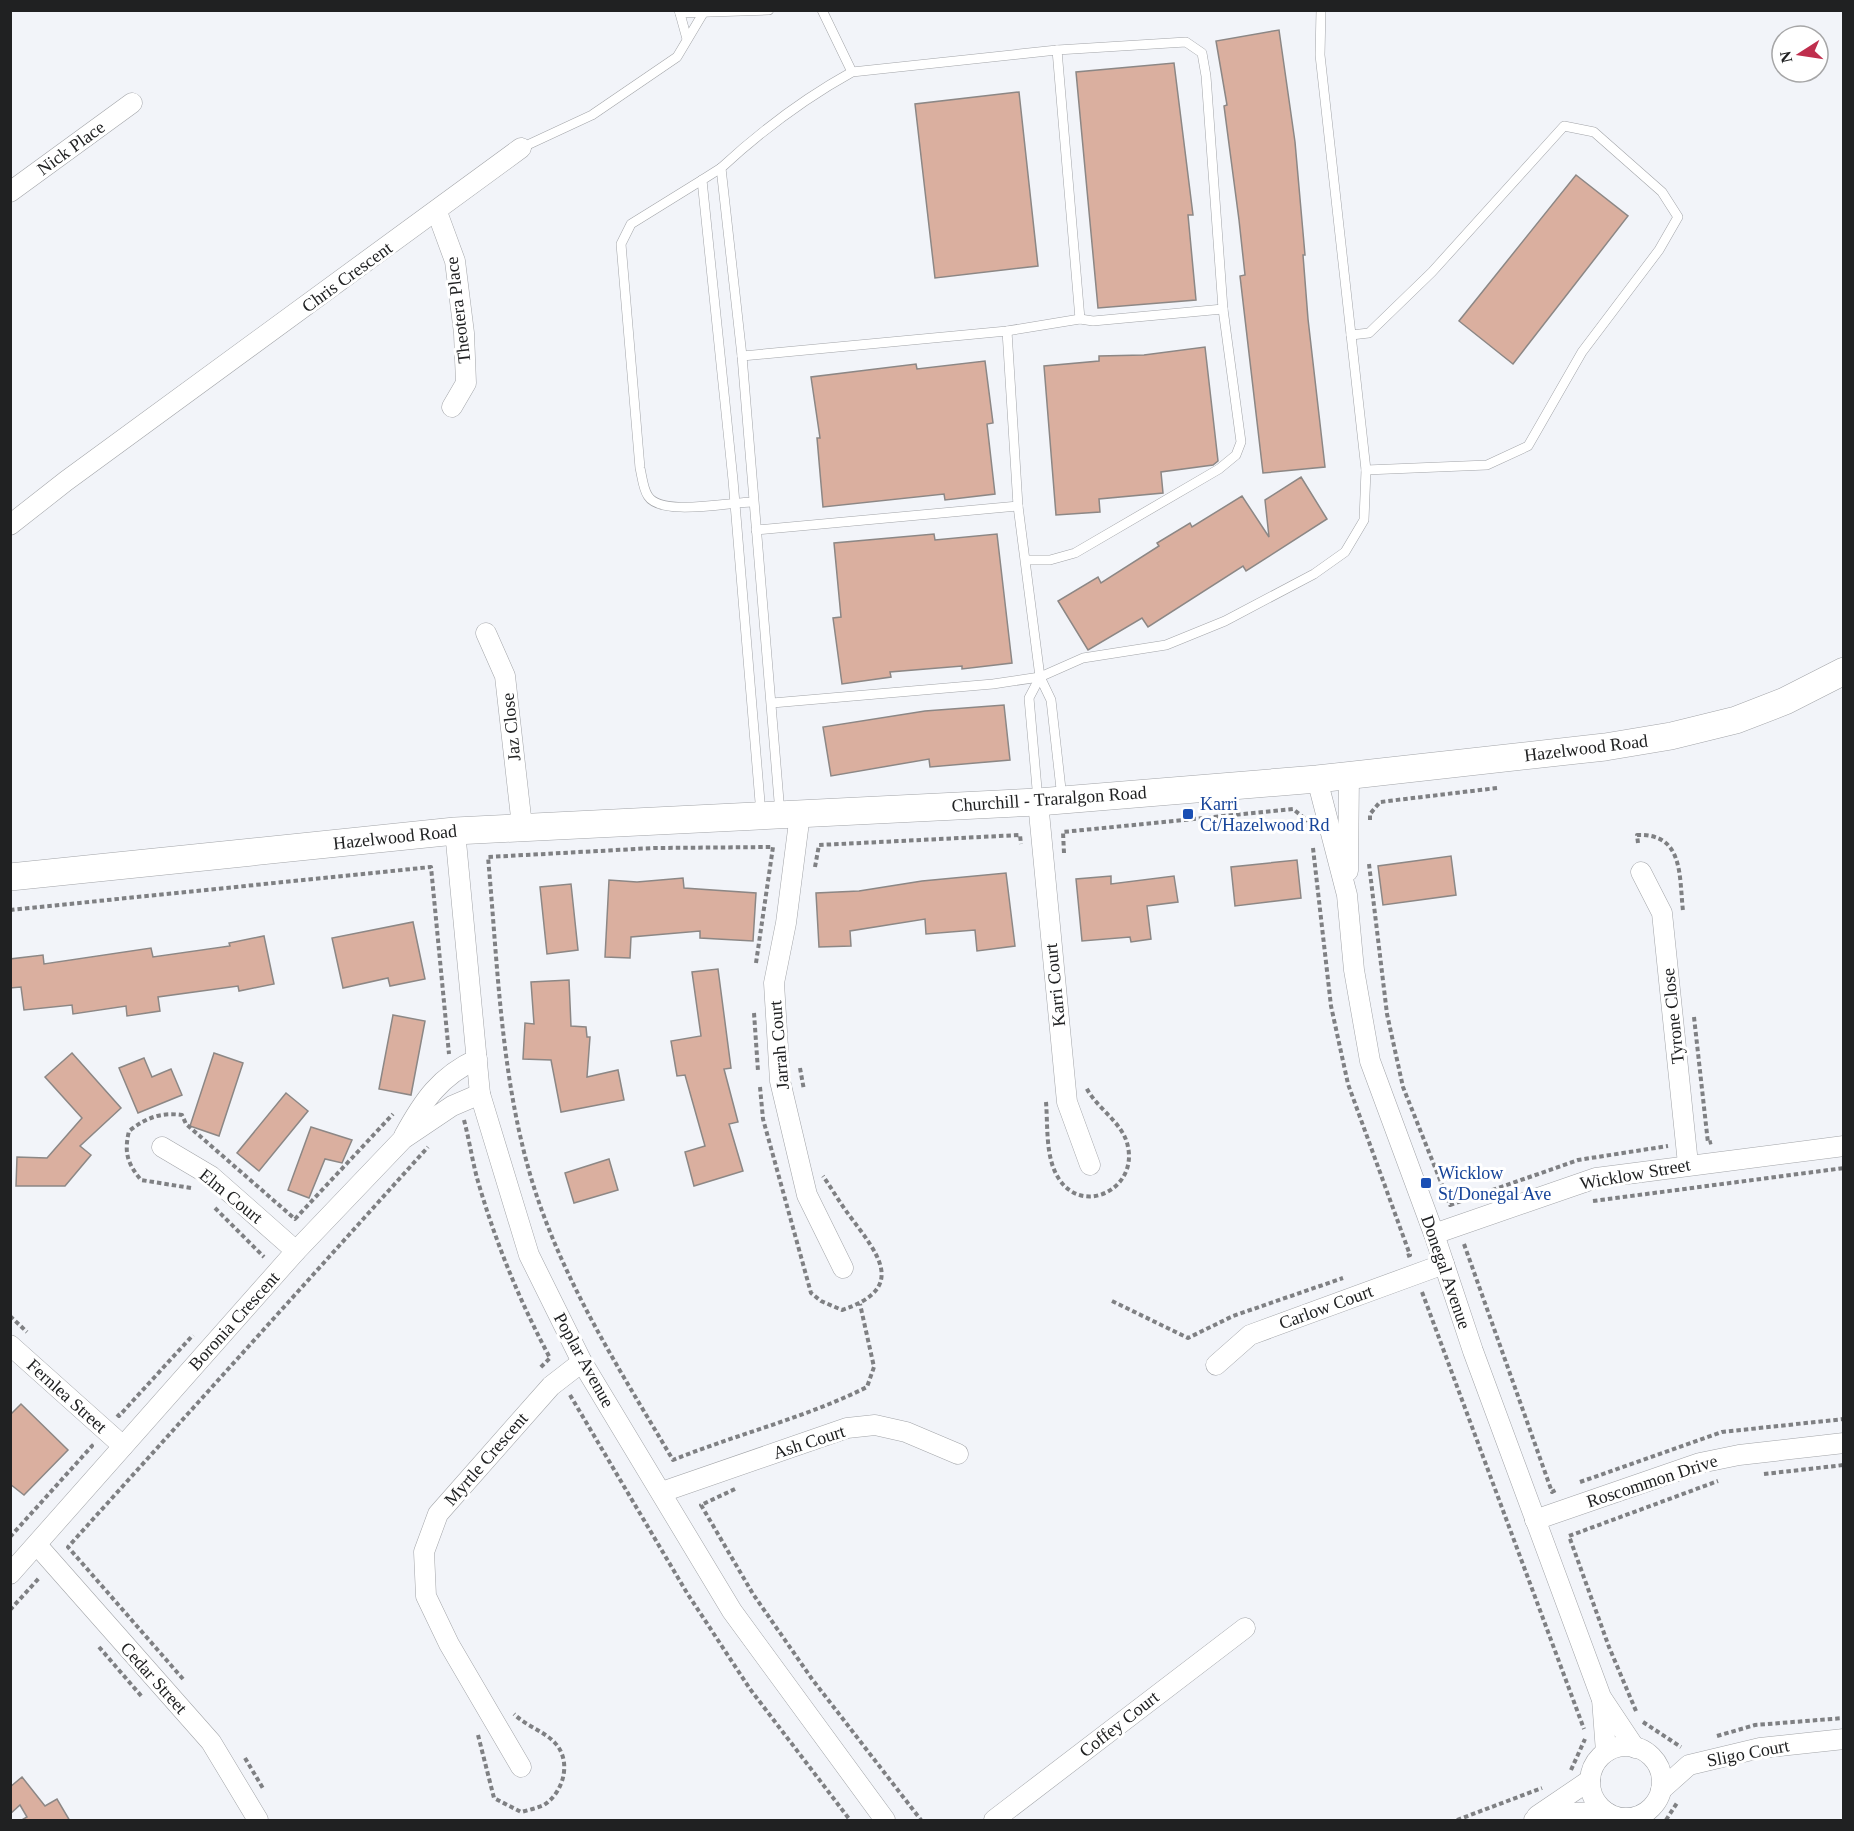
<svg xmlns="http://www.w3.org/2000/svg" width="1854" height="1831" viewBox="0 0 1854 1831" font-family="'Times New Roman',serif">
	<rect width="100%" height="100%" fill="#f2f4f9"/>
	<g fill="#daaf9f" stroke="#8c8785" stroke-width="1.5">
		<path d="M1279 30 1295 142 1305 255H1303L1308 319 1325 467 1263 473 1240 276 1245 275 1239 220 1224 106 1227 105 1216 41Z"/>
		<path d="M1174 63 1193 215H1188L1196 300 1098 308 1076 72Z"/>
		<path d="M1019 92 1038 266 935 278 915 104Z"/>
		<path d="M1576 175 1628 216 1513 364 1459 321Z"/>
		<path d="M1205 347 1218 461 1213 465 1161 472 1163 493 1099 499 1100 512 1056 515 1044 366 1099 361V356L1144 355Z"/>
		<path d="M985 361 993 423 987 424 995 494 945 500 944 494 823 507 817 438H820L811 377 916 364 917 369Z"/>
		<path d="M1301 477 1327 519 1246 571 1243 566 1148 627 1142 618 1088 650 1058 601 1098 577 1101 583 1159 546 1157 543 1190 523 1192 527 1242 496 1269 537 1265 500Z"/>
		<path d="M934 534 935 540 997 534 1012 663 962 669V666L890 672 891 677 842 684 833 618 841 617 834 543Z"/>
		<path d="M1004 705 1010 760 930 767 929 759 831 776 823 727 925 711Z"/>
		<path d="M1451 856 1456 895 1383 905 1378 866Z"/>
		<path d="M1297 860 1301 898 1235 906 1231 867Z"/>
		<path d="M1006 873 1015 946 977 951 975 930 926 934 925 919 850 931 851 946 819 947 816 893 859 891 922 881Z"/>
		<path d="M1111 876V884L1174 876 1178 902 1147 906 1151 939 1131 942 1130 937 1082 941 1076 879Z"/>
		<path d="M683 878 684 888 756 893 753 941 700 938V931L631 937 630 958 605 957 609 880 637 882Z"/>
		<path d="M571 884 578 950 547 954 540 887Z"/>
		<path d="M413 922 425 979 390 986 388 978 343 988 332 938Z"/>
		<path d="M264 936 274 984 239 991 238 986 158 997 160 1011 127 1016 126 1006 73 1014 72 1005 24 1010 21 987 10 988V959L43 955 44 964 151 948 153 957 230 946 229 943Z"/>
		<path d="M718 969 731 1068 724 1069 738 1122 729 1124 743 1171 694 1186 685 1152 705 1146 685 1075 677 1076 671 1041 701 1036 692 972Z"/>
		<path d="M569 980 571 1026 586 1027 587 1037H590L587 1077 618 1070 624 1100 561 1112 551 1060 523 1059 525 1023 534 1024 531 982Z"/>
		<path d="M393 1015 425 1021 411 1095 379 1089Z"/>
		<path d="M72 1053 121 1108 80 1146 91 1155 65 1186H16L17 1157 47 1158 82 1118 45 1077Z"/>
		<path d="M214 1053 243 1063 219 1136 190 1126Z"/>
		<path d="M144 1058 152 1077 171 1069 182 1095 138 1113 119 1068Z"/>
		<path d="M286 1093 308 1111 259 1171 237 1153Z"/>
		<path d="M311 1127 352 1140 342 1163 325 1159 309 1198 288 1190Z"/>
		<path d="M609 1159 618 1190 574 1203 565 1173Z"/>
		<path d="M21 1404 68 1450 24 1495 10 1484V1415Z"/>
		<path d="M22 1777 45 1806 57 1799 70 1821H20L27 1817 20 1805 10 1814V1787Z"/>
	</g>
	<g fill="none" stroke-linecap="round" stroke-linejoin="round">
		<defs>
			<g id="service">
				<path d="M679 10 687 39"/>
				<path d="M822 10 852 72"/>
				<path d="M680 13 769 10"/>
				<path d="M1057 50 1080 319"/>
				<path d="M521 148 592 115 677 57 705 10"/>
				<path d="M721 168 702 180 733 480 761 814"/>
				<path d="M702 180 631 224 621 244 640 468C642 476 643 489 648 496 661 517 730 502 753 502"/>
				<path d="M1007 331 1018 506 1040 677 1051 700 1062 798"/>
				<path d="M1351 335 1369 333 1432 272 1564 126 1594 132 1662 192 1678 217 1659 250 1582 352 1528 446 1487 465 1366 470"/>
				<path d="M742 356 1007 331 1080 319 1093 321 1223 309"/>
				<path d="M756 530 1018 506"/>
				<path d="M772 703 993 684 1040 677 1083 658 1166 645 1225 621 1314 574 1345 552 1364 520 1366 470 1320 55 1321 10"/>
				<path d="M1038 800 1029 698 1040 677"/>
				<path d="M780 813 742 356 721 168C760 132 805 98 852 72L1057 50 1186 42 1202 53 1206 76 1223 309 1241 442 1236 455 1219 469 1075 553 1050 560H1026"/>
			</g>
			<g id="minor">
				<path d="M10 192 132 103"/>
				<path d="M437 212 455 261 464 333 466 383 452 407"/>
				<path d="M10 525 66 481 521 148"/>
				<path d="M486 633 505 676 522 826"/>
				<path d="M1317 779 1347 895 1354 970 1370 1061 1434 1234 1473 1351 1601 1697 1635 1748"/>
				<path d="M1038 802 1067 1102 1090 1165"/>
				<path d="M800 814 786 923 774 983 780 1081 807 1195 843 1268"/>
				<path d="M455 831 480 1094 529 1255 582 1362 732 1611 885 1820"/>
				<path d="M1348 871 1349 775"/>
				<path d="M1641 872 1662 913 1688 1164"/>
				<path d="M404 1136C423 1101 440 1076 477 1059"/>
				<path d="M162 1147 211 1176 296 1251"/>
				<path d="M1434 1234 1596 1178 1844 1146"/>
				<path d="M10 1345 123 1446"/>
				<path d="M1216 1365 1250 1335 1444 1264"/>
				<path d="M662 1492 847 1428 875 1425 906 1432 958 1454"/>
				<path d="M1535 1520 1700 1463 1739 1455 1844 1443"/>
				<path d="M37 1545 211 1742 258 1820"/>
				<path d="M10 1574 296 1251 403 1139 452 1106 480 1094"/>
				<path d="M1602 1699 1606 1752"/>
				<circle cx="1626" cy="1782" r="36"/>
				<path d="M521 1767 449 1644 426 1596 424 1552 438 1514 551 1386 582 1362"/>
				<path d="M1661 1790 1689 1765 1760 1748 1844 1739"/>
				<path d="M1537 1816 1590 1780"/>
				<path d="M994 1820 1245 1628"/>
				<path d="M1534 1820 1569 1813 1606 1812"/>
			</g>
			<path id="secondary" d="M10 877 455 831 1038 802 1317 779 1605 747 1671 736 1736 720 1785 701 1844 671"/>
		</defs>
		<use href="#service" stroke="#a2a4a8" stroke-width="10"/>
		<use href="#minor" stroke="#a2a4a8" stroke-width="21"/>
		<use href="#secondary" stroke="#a2a4a8" stroke-width="28"/>
		<g stroke="#7f8083" stroke-width="4" stroke-dasharray="4.5 3" stroke-linecap="butt">
			<path d="M1370 820V814L1380 802 1497 788"/>
			<path d="M1638 843 1637 835C1684 833 1679 876 1683 911"/>
			<path d="M1313 848 1331 1006 1348 1084 1410 1255 1407 1256"/>
			<path d="M1064 853 1063 832 1293 809 1308 821"/>
			<path d="M1369 864 1387 1014 1403 1087 1450 1205 1578 1160 1668 1146"/>
			<path d="M815 867 819 845 1020 835 1021 844"/>
			<path d="M10 910 431 867 449 1054"/>
			<path d="M756 963 773 847 654 848 488 857C499 978 501 1104 545 1219 577 1304 627 1382 673 1460 737 1434 805 1418 867 1387L874 1367 860 1304"/>
			<path d="M754 1013 758 1071"/>
			<path d="M1694 1017 1708 1143 1712 1142"/>
			<path d="M800 1068 804 1090"/>
			<path d="M760 1087 763 1119 811 1293 821 1301 842 1310C908 1288 878 1254 849 1215 840 1203 832 1189 823 1176"/>
			<path d="M1046 1102C1048 1126 1045 1158 1059 1179 1083 1216 1137 1189 1128 1147 1124 1123 1096 1108 1086 1087"/>
			<path d="M464 1120C469 1139 472 1159 477 1178 495 1241 519 1300 550 1358L540 1368"/>
			<path d="M191 1188 141 1180C127 1163 124 1152 129 1131 146 1118 160 1112 182 1115L186 1124 295 1219 393 1114"/>
			<path d="M1593 1201 1844 1168"/>
			<path d="M215 1208 264 1257"/>
			<path d="M1464 1244 1552 1492 1556 1490"/>
			<path d="M1422 1292 1584 1729"/>
			<path d="M1112 1301 1188 1338 1233 1316 1343 1278"/>
			<path d="M10 1316 27 1332"/>
			<path d="M570 1395 687 1593 750 1689 850 1820"/>
			<path d="M117 1414 119 1416 193 1335"/>
			<path d="M1764 1474 1844 1465"/>
			<path d="M1580 1482 1722 1432 1844 1419"/>
			<path d="M735 1489 701 1505 753 1594 812 1679 921 1820"/>
			<path d="M10 1537 92 1446 90 1444"/>
			<path d="M10 1610 40 1577"/>
			<path d="M99 1647 143 1698"/>
			<path d="M183 1679 68 1547 428 1147"/>
			<path d="M1636 1711 1609 1647 1569 1536 1718 1481"/>
			<path d="M1643 1722 1681 1747"/>
			<path d="M478 1735 494 1798 521 1812C529 1810 537 1808 544 1805 564 1792 572 1761 555 1743 544 1731 526 1726 514 1714"/>
			<path d="M1717 1736 1755 1725 1844 1718"/>
			<path d="M245 1758 264 1790"/>
			<path d="M1571 1770 1585 1739"/>
			<path d="M1457 1820 1542 1788"/>
			<path d="M1666 1820 1677 1803"/>
		</g>
		<use href="#service" stroke="#fff" stroke-width="9"/>
		<use href="#minor" stroke="#fff" stroke-width="20"/>
		<use href="#secondary" stroke="#fff" stroke-width="27"/>
	</g>
	<g fill="#1a4fb4" stroke="#fff" stroke-width="2">
		<rect x="1182" y="808" width="12" height="12" rx="3"/>
		<rect x="1420" y="1177" width="12" height="12" rx="3"/>
	</g>
	<g text-anchor="middle" dominant-baseline="central" stroke-width="6" stroke-linejoin="round" paint-order="stroke">
		<g font-size="18" fill="#202122" stroke="#fff">
			<text transform="translate(71 148) rotate(-36)">Nick Place</text>
			<text transform="translate(347 277) rotate(-36)">Chris Crescent</text>
			<text transform="translate(458 310) rotate(-97)">Theotera Place</text>
			<text transform="translate(511 727) rotate(-96)">Jaz Close</text>
			<text transform="translate(1586 748) rotate(-7)">Hazelwood Road</text>
			<text transform="translate(1049 799) rotate(-4)">Churchill - Traralgon Road</text>
			<text transform="translate(395 837) rotate(-6)">Hazelwood Road</text>
			<text transform="translate(1055 985) rotate(-96)">Karri Court</text>
			<text transform="translate(1673 1016) rotate(-96)">Tyrone Close</text>
			<text transform="translate(779 1045) rotate(-95)">Jarrah Court</text>
			<text transform="translate(1635 1174) rotate(-10)">Wicklow Street</text>
			<text transform="translate(231 1196) rotate(39)">Elm Court</text>
			<text transform="translate(1446 1272) rotate(71)">Donegal Avenue</text>
			<text transform="translate(1326 1307) rotate(-20)">Carlow Court</text>
			<text transform="translate(234 1321) rotate(-48)">Boronia Crescent</text>
			<text transform="translate(584 1360) rotate(61)">Poplar Avenue</text>
			<text transform="translate(67 1396) rotate(42)">Fernlea Street</text>
			<text transform="translate(809 1442) rotate(-18)">Ash Court</text>
			<text transform="translate(486 1459) rotate(-49)">Myrtle Crescent</text>
			<text transform="translate(1652 1481) rotate(-18)">Roscommon Drive</text>
			<text transform="translate(154 1678) rotate(48)">Cedar Street</text>
			<text transform="translate(1119 1724) rotate(-38)">Coffey Court</text>
			<text transform="translate(1748 1753) rotate(-11)">Sligo Court</text>
		</g>
		<g font-size="18" fill="#164399" stroke="#fff" text-anchor="start">
			<text x="1200" y="804">Karri<tspan x="1200" dy="21">Ct/Hazelwood Rd</tspan></text>
			<text x="1438" y="1173">Wicklow<tspan x="1438" dy="21">St/Donegal Ave</tspan></text>
		</g>
	</g>
	<rect width="1854" height="1831" fill="none" stroke="#202122" stroke-width="24"/>
	<g transform="translate(1800 54) rotate(258)"><circle r="28" fill="#ffffff" stroke="#a6a6a7" stroke-width="1.5"/>
	<path d="M0-4.5L10 22L0 15L-10 22Z" fill="#bf2e4d"/>
	<text y="-9" font-size="16" font-weight="bold" text-anchor="middle" fill="#202122">N</text>
	</g>
</svg>
